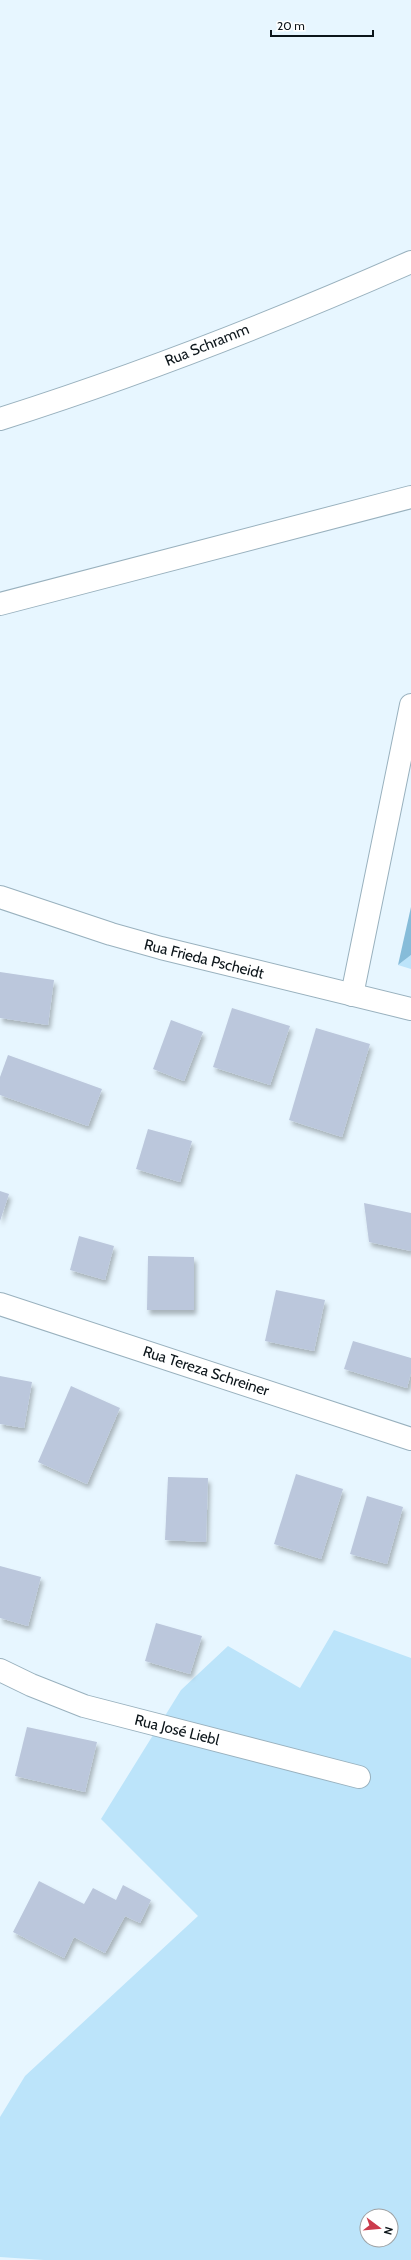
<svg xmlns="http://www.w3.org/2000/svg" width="411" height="2260" viewBox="0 0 411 2260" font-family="Cabin,sans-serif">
	<defs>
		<filter id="shadow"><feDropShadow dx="2.5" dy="4.5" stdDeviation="2" flood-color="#0004"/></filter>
	</defs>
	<rect width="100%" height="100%" fill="#e7f6ff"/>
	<g fill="#bce4fa" fill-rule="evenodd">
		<path d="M411 955V969L398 965Z"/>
		<path d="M334 1630 411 1658V2260H44L0 2257V2117L25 2076 198 1916 101 1819 181 1690 228 1646 300 1688ZM367 2216H391V2240H367Z"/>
	</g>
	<path fill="#86bcd9" d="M411 907V955L398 965Z"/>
	<g fill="#bbc7dc" filter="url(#shadow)">
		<path d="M0 972 54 980 48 1025 0 1018Z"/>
		<path d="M232 1008 290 1026 270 1085 213 1067Z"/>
		<path d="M171 1020 203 1032 184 1081 153 1069Z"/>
		<path d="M316 1028 370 1044 342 1137 289 1120Z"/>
		<path d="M8 1055 102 1089 88 1126 0 1095V1077Z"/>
		<path d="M148 1129 192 1141 180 1182 136 1169Z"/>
		<path d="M0 1191 9 1194 0 1221Z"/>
		<path d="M364 1203 411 1213V1251L369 1242Z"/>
		<path d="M79 1236 114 1246 105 1280 70 1270Z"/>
		<path d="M148 1256 194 1257V1310H147Z"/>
		<path d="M276 1290 325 1300 314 1351 265 1341Z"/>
		<path d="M353 1341 411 1358V1373L407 1388 344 1369Z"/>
		<path d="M0 1376 32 1382 24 1428 0 1424Z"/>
		<path d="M71 1386 120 1408 87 1484 38 1462Z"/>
		<path d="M296 1474 343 1489 321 1559 274 1544Z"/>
		<path d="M168 1477 208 1478 206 1542 165 1540Z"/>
		<path d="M367 1496 403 1507 387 1564 350 1554Z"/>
		<path d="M0 1566 41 1577 28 1626 0 1618Z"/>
		<path d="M156 1623 202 1636 190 1674 145 1661Z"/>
		<path d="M27 1727 97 1742 85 1792 15 1776Z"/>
		<path d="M39 1881 84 1904 93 1888 116 1900 123 1885 151 1900 140 1923 125 1916 105 1953 74 1937 64 1958 13 1932Z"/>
	</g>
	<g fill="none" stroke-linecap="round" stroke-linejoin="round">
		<defs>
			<g id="minor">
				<path d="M0 419C139 375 277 321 411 262"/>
				<path d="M0 604 411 497"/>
				<path d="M0 897 111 934 161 948 411 1009"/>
				<path d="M352 995 411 705"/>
				<path d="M0 1304 411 1439"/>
				<path d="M0 1670 31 1685 84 1706 359 1777"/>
			</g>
		</defs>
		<use href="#minor" stroke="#99b1be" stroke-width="24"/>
		<use href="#minor" stroke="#fff" stroke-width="22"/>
	</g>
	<g text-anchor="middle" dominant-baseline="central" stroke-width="3" stroke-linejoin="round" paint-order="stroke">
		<g font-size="15" fill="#0c151a" stroke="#fff">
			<text transform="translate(207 345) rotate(-22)">Rua Schramm</text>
			<text transform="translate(204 959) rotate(14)">Rua Frieda Pscheidt</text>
			<text transform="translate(206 1371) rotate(18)">Rua Tereza Schreiner</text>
			<text transform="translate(177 1730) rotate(14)">Rua José Liebl</text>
		</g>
	</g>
	<g transform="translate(379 2228) rotate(106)"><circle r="19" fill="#ffffff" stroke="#9ea1a3"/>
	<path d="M0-3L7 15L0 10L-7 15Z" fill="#cb3b4c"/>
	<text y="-6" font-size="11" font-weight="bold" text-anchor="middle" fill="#0c151a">N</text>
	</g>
	<path d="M271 30v6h102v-6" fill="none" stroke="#0c151a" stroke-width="2"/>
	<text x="277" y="30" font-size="12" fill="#0c151a" stroke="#ffffff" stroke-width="3" paint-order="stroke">20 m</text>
</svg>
